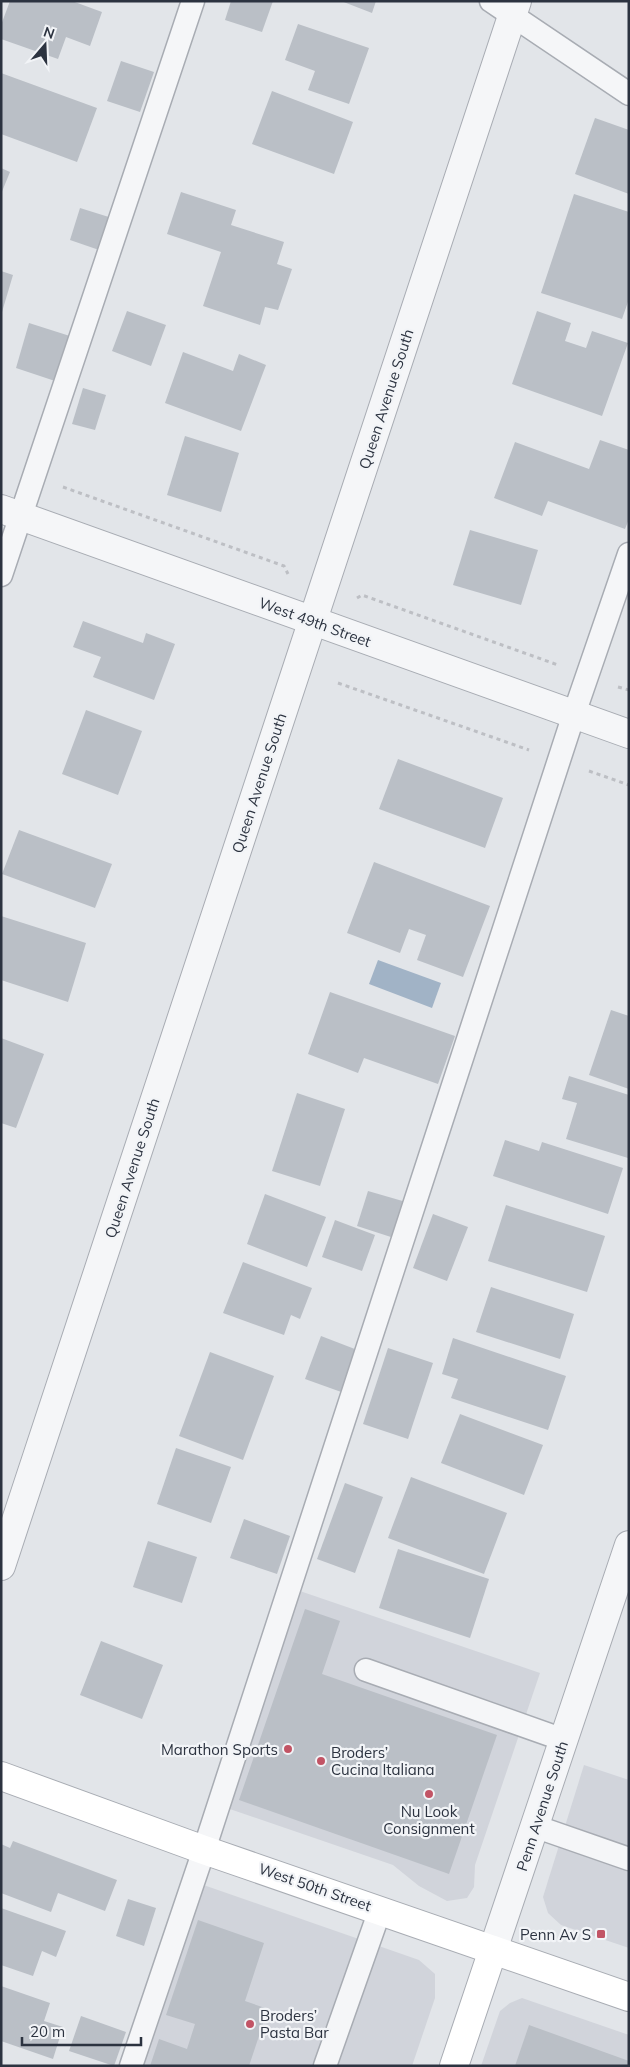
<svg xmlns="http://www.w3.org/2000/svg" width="630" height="2067" viewBox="0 0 630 2067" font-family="Mulish,sans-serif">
	<rect width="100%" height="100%" fill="#e2e5e9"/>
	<g fill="#d1d4db">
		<path d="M294 1589 540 1673 475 1865 474 1887 467 1898 447 1901 419 1886 393 1865 221 1806Z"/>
		<path d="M584 1765 629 1780V1948L561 1925 548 1913 543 1897Z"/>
		<path d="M192 1881 419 1960 435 1974V1998L412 2066H127Z"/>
		<path d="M522 1998 629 2035V2066H481L500 2011 510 2003Z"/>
	</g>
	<path fill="#a1b3c6" d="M378 960 441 983 432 1008 369 984Z"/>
	<g fill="#babfc6">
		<path d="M10 1H72L102 12 90 46 66 37 58 59 1 39V25Z"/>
		<path d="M231 1H273L262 32 225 20Z"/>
		<path d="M341 1H376L372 13Z"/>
		<path d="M298 24 369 48 349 104 308 90 315 71 285 60Z"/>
		<path d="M121 61 154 72 140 112 107 101Z"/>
		<path d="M1 73 97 108 77 162 1 134Z"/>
		<path d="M272 91 353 122 334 174 252 144Z"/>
		<path d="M595 118 629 130V194L575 174Z"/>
		<path d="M1 168 10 172 1 194Z"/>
		<path d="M181 192 236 210 231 225 284 242 277 264 292 269 278 310 265 307 260 325 203 306 221 252 167 234Z"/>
		<path d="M574 194 629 212V299L622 319 541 293Z"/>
		<path d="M80 208 112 218 102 251 70 240Z"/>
		<path d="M1 271 13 275 2 312H1Z"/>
		<path d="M127 311 166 325 151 366 112 351Z"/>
		<path d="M537 311 571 323 565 341 586 348 592 331 628 343 602 416 512 384Z"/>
		<path d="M29 323 73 337 58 382 16 368Z"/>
		<path d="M183 352 233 371 239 354 266 365 241 431 165 403Z"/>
		<path d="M83 388 106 395 95 430 72 424Z"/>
		<path d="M185 436 239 453 221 512 167 495Z"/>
		<path d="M600 440 629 450V519L625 529 548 501 542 516 494 498 515 442 589 469Z"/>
		<path d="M470 530 538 550 521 605 453 585Z"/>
		<path d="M83 621 143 643 146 633 175 644 154 700 93 677 101 657 73 647Z"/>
		<path d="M86 710 142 731 118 795 62 774Z"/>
		<path d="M398 759 503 798 485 848 379 809Z"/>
		<path d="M19 830 112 864 95 908 2 874Z"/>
		<path d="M374 862 490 906 463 977 417 960 426 935 409 929 400 953 347 933Z"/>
		<path d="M1 916 86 943 68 1002 1 980Z"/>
		<path d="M330 992 455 1036 438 1084 364 1058 358 1073 308 1054Z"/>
		<path d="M611 1010 629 1016V1089L589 1075Z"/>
		<path d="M1 1038 44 1054 16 1128 1 1123Z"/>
		<path d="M569 1076 629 1095 628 1158 566 1139 577 1103 562 1099Z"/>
		<path d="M297 1093 345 1109 320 1186 272 1171Z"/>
		<path d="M505 1140 539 1151 542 1142 623 1168 608 1214 493 1176Z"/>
		<path d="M368 1191 406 1202 394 1238 357 1226Z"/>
		<path d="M265 1194 326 1217 307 1267 247 1244Z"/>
		<path d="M506 1205 605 1236 587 1292 488 1261Z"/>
		<path d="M433 1214 468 1227 447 1281 413 1268Z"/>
		<path d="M335 1220 375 1235 362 1271 322 1257Z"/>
		<path d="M243 1262 312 1288 300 1319 291 1315 284 1335 223 1313Z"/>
		<path d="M491 1287 574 1314 560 1359 476 1332Z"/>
		<path d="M321 1336 360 1351 344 1393 305 1379Z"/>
		<path d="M453 1338 566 1376 548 1430 451 1398 458 1379 442 1374Z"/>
		<path d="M388 1348 433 1363 408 1439 363 1424Z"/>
		<path d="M210 1352 274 1376 243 1460 179 1436Z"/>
		<path d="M460 1414 543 1445 524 1495 441 1463Z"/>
		<path d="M176 1448 231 1467 211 1523 157 1504Z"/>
		<path d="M411 1477 507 1513 484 1574 388 1538Z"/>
		<path d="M345 1483 383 1497 355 1573 317 1559Z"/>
		<path d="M244 1519 290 1536 277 1574 230 1558Z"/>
		<path d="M148 1541 197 1557 182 1603 133 1587Z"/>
		<path d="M398 1549 489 1579 470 1638 379 1608Z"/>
		<path d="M305 1609 340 1621 322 1674 497 1735 449 1874 239 1800Z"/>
		<path d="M101 1641 163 1665 142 1719 80 1695Z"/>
		<path d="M13 1841 117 1880 105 1911 58 1893 51 1912 1 1893V1844L10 1848Z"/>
		<path d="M128 1899 156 1908 144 1946 116 1936Z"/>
		<path d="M1 1908 66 1931 56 1957 42 1951 33 1976 1 1965Z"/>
		<path d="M198 1920 264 1943 245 2001 268 2009 249 2066H150L159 2039 187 2049 195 2024 166 2015Z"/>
		<path d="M1 1986 50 2003 44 2021 63 2027 53 2059 1 2041Z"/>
		<path d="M81 2016 126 2032 114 2066 69 2051Z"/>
		<path d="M529 2025 629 2061V2066H515Z"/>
	</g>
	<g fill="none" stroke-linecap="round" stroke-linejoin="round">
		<defs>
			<g id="service">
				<path d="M491 1 629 94"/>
				<path d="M1 575 193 1"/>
				<path d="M366 1670 564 1740"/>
				<path d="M534 1826 629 1859"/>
				<path d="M131 2066 204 1850 574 714 629 554"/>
				<path d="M325 2066 380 1910"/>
			</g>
			<g id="minor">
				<path d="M1 509 629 734"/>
				<path d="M1 1566 517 1"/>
			</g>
			<path id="tertiary" d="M493 1950 629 1545"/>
			<g id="secondary">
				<path d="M1 1776 204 1850 629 1997"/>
				<path d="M454 2066 493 1950"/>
			</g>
		</defs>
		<use href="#service" stroke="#a8acb3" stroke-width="25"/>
		<use href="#minor" stroke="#a8acb3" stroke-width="30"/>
		<use href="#tertiary" stroke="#a8acb3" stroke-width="30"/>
		<use href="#secondary" stroke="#a8acb3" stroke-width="30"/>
		<g stroke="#bdbfc4" stroke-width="3" stroke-dasharray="4 4" stroke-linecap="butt">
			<path d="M63 487 284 566 288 574"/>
			<path d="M357 598 362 595 558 665"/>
			<path d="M338 683 529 750"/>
			<path d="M618 687 629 690"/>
			<path d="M589 771 629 785"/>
		</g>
		<use href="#service" stroke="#f5f6f8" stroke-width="22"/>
		<use href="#minor" stroke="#f5f6f8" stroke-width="28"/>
		<use href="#tertiary" stroke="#f5f6f8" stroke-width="28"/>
		<use href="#secondary" stroke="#fff" stroke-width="28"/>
	</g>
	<g fill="#c25465" stroke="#f2f4f7" stroke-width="2">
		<circle cx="288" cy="1749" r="5"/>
		<circle cx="321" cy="1761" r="5"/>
		<circle cx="429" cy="1794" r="5"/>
		<rect x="596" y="1929" width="10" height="10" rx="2.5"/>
		<circle cx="250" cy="2024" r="5"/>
	</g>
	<g text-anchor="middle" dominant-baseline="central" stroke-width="4.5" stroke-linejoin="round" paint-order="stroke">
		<g font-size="15" fill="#2c3340" stroke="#f2f4f7">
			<text transform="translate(386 399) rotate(-72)">Queen Avenue South</text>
			<text transform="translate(315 622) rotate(20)">West 49th Street</text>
			<text transform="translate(259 783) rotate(-72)">Queen Avenue South</text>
			<text transform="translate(132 1168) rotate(-72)">Queen Avenue South</text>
			<text transform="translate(542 1806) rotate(-72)">Penn Avenue South</text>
			<text transform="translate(315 1887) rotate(19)">West 50th Street</text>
		</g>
		<g font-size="15" fill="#2c3340" stroke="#f2f4f7" text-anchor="end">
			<text x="278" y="1749">Marathon Sports</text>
			<text x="331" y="1752" text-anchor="start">Broders’<tspan x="331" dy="17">Cucina Italiana</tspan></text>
			<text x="429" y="1811" text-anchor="middle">Nu Look<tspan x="429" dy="17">Consignment</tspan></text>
			<text x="591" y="1934">Penn Av S</text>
			<text x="260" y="2015" text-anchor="start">Broders’<tspan x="260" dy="17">Pasta Bar</tspan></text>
		</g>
	</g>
	<rect width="630" height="2067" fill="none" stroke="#2c3340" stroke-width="5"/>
	<g transform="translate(45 45) rotate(19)" stroke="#f2f4f7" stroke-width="4" paint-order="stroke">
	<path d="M0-4L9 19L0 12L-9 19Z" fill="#2c3340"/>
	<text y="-8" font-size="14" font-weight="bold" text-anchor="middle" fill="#2c3340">N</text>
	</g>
	<path d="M22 2037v8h119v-8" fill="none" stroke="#2c3340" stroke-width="2.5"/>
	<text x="30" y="2037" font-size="15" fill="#2c3340" stroke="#f2f4f7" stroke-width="4" paint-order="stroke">20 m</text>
</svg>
